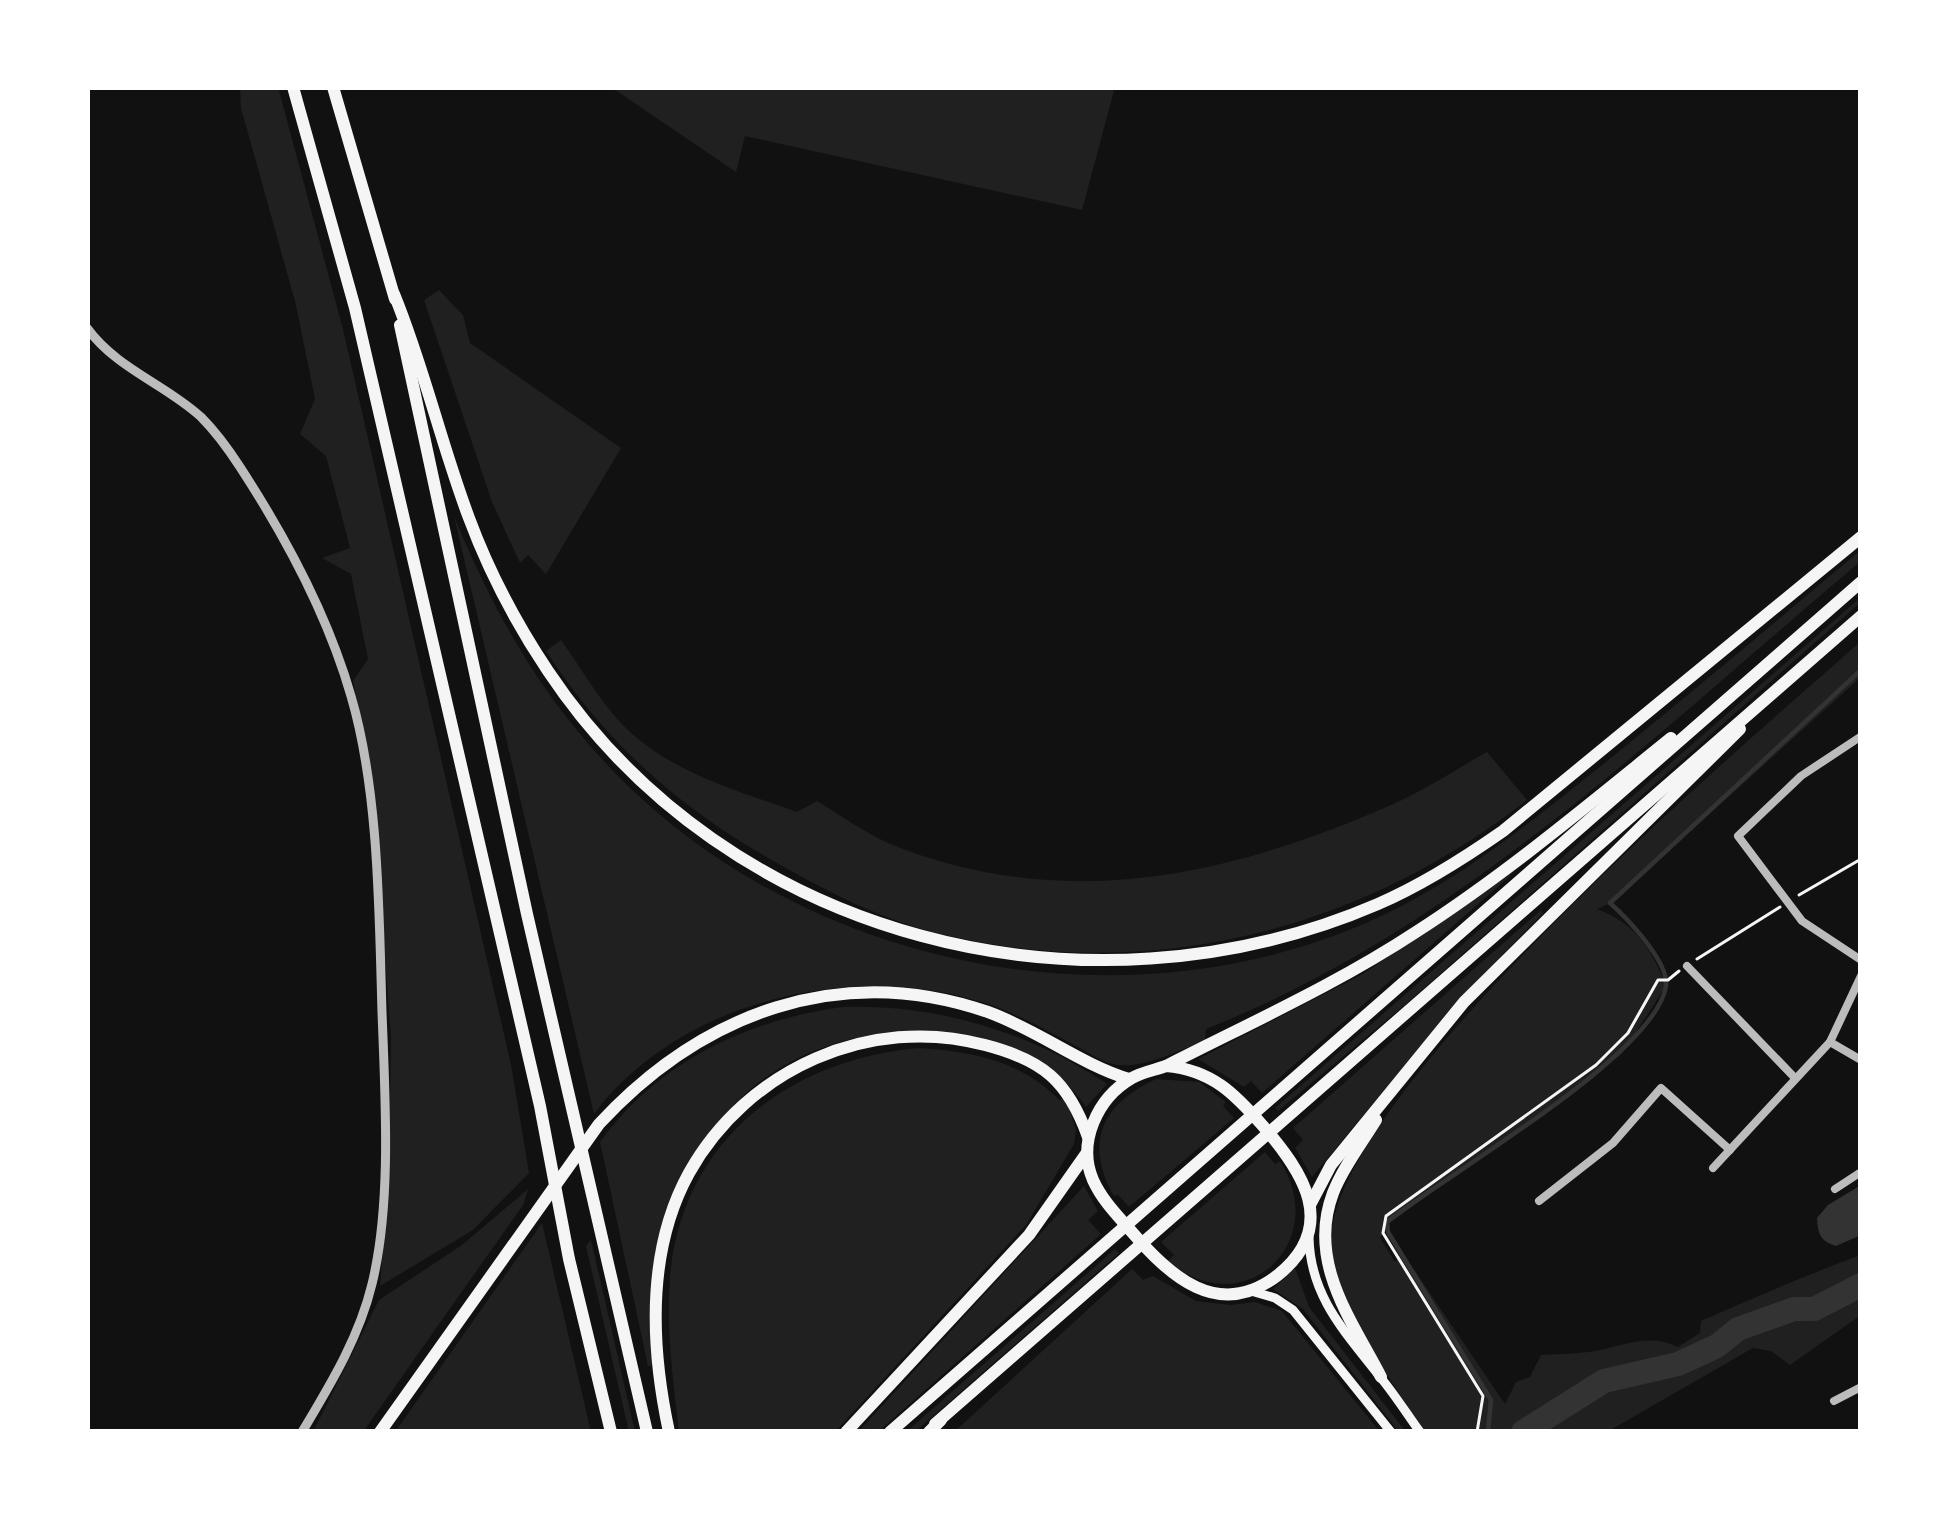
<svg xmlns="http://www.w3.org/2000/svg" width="1948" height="1519" viewBox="0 0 1948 1519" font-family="'Public Sans',sans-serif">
	<rect width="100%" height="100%" fill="#111"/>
	<g fill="#202020">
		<path d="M240 87H278L343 329 511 1065 529 1173 473 1230 380 1286 389 1170 391 1037 371 768 353 681 368 659 351 574 322 558 350 548 326 456 300 434 315 399 296 305 241 108Z"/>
		<path d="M611 87H1115L1082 210 745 136 736 172Z"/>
		<path d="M439 290 463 315 470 343 621 448 546 574 528 555 520 563 492 502 424 300Z"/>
		<path d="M454 516C489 601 531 679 592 748 786 970 1131 1041 1396 909 1477 868 1547 809 1617 753 1699 686 1780 618 1861 550V561C1656 733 1459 929 1206 1029L1205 1041C1179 1050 1146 1068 1117 1065 1103 1063 1088 1052 1076 1046 1046 1030 1016 1013 985 1003 854 960 679 1000 594 1114Z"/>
		<path d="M1861 597V602L1407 1003 1278 1111 1275 1108Z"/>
		<path d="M561 640C581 668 599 700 622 724 668 772 736 790 797 812L817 801C840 815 864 832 888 843 1061 914 1227 877 1391 805 1424 791 1456 769 1487 752L1527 800C1362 930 1151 984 945 935 883 921 824 890 770 859 677 806 604 741 546 651Z"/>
		<path d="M1861 641V677L1611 903 1597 909C1634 923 1651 947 1666 986L1621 1055 1387 1225 1380 1238 1395 1262 1402 1252 1505 1404 1516 1382 1530 1377 1541 1355C1561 1354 1581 1354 1601 1350 1628 1343 1652 1334 1678 1347L1700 1333 1701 1321C1754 1298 1806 1275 1861 1255V1315L1790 1365 1771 1351 1753 1348 1607 1432H1424C1394 1382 1327 1296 1331 1238 1341 1085 1740 749 1861 641Z"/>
		<path d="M1517 870 1262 1093 1251 1081 1244 1087 1198 1059 1363 974Z"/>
		<path d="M1541 910 1543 913 1461 997 1312 1177 1295 1148 1303 1140 1293 1128Z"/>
		<path d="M843 1007C937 1004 1030 1032 1107 1084L1086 1107C1055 1061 1022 1057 972 1041 889 1015 779 1046 724 1117 709 1137 672 1205 663 1229 653 1253 655 1335 654 1365L648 1366 600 1142C658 1062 746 1020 843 1007Z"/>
		<path d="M919 1048C971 1051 1022 1061 1059 1100L1066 1098 1076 1130 1074 1144 1026 1225 835 1432H679C673 1380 666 1328 670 1276 682 1140 790 1059 919 1048Z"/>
		<path d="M1156 1079 1199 1082 1226 1102 1223 1106 1234 1118 1129 1207 1118 1195 1114 1196C1084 1142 1102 1104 1156 1079Z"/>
		<path d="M1265 1152 1275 1164 1280 1161C1332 1243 1243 1325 1168 1261L1174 1255 1161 1242Z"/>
		<path d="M1084 1186 1098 1211 1088 1220 1101 1234 878 1432H858Z"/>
		<path d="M528 1189 523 1205 363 1432H313L379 1300 462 1245Z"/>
		<path d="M542 1223 591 1432H395Z"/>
		<path d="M591 1240 635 1432H629L586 1246Z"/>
		<path d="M1115 1249 1119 1253 915 1432H906Z"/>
		<path d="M1295 1268 1309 1307 1406 1432H1399L1303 1309 1273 1289Z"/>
		<path d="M1132 1269 1143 1280 1153 1276 1196 1301 1230 1305 1255 1302 1282 1311 1380 1432H954Z"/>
	</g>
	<path fill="#333" d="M1861 1185V1235L1836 1246C1820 1241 1818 1234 1817 1218L1828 1205Z"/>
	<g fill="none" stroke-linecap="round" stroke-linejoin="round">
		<path stroke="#333" stroke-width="4.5" d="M1488 1432 1491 1400 1388 1232 1387 1222C1444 1176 1656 1055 1666 986 1669 962 1627 918 1610 903L1861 670"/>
		<path stroke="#333" stroke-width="24" d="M1523 1432 1604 1381 1678 1364 1717 1346 1738 1329 1794 1309H1814L1861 1285"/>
		<g stroke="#f5f5f5" stroke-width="3">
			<path d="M1799 895 1861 859"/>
			<path d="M1697 959 1780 907"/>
			<path d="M1477 1432 1483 1396 1383 1233 1386 1216 1596 1065 1628 1033 1658 980H1668L1679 971"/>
		</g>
		<g stroke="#bcbcbc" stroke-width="8">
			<path d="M1860 737 1801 776 1738 836 1802 921 1861 960"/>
			<path d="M1687 966 1795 1078"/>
			<path d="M1830 1042 1861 1060"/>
			<path d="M1713 1168 1830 1042 1861 976"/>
			<path d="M1835 1189 1861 1172"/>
			<path d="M1539 1201 1613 1143 1661 1088 1730 1150"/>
			<path d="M1834 1401 1861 1387"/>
		</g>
		<path stroke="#bcbcbc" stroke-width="9" d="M87 328C117 369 165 384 201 417 216 432 229 450 240 467 285 536 328 616 351 696 379 791 379 913 382 1012 385 1096 392 1203 372 1284 359 1338 330 1385 302 1432"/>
		<g stroke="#f5f5f5" stroke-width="9">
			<path d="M1309 1237C1310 1297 1346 1333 1381 1378 1395 1395 1407 1414 1420 1432"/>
			<path d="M1251 1291 1275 1298 1293 1310 1391 1432"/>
		</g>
		<g stroke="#f5f5f5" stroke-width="12">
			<path d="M1166 1066C1250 1023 1337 984 1416 932 1506 874 1588 805 1671 738"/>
			<path d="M1166 1066C1212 1070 1235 1094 1263 1126 1303 1172 1339 1226 1278 1275 1218 1322 1169 1275 1131 1231 1117 1215 1102 1200 1093 1180 1077 1143 1097 1098 1132 1078 1142 1072 1155 1070 1166 1066Z"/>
			<path d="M1376 1120C1362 1143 1343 1167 1333 1193 1307 1262 1351 1319 1381 1377"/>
			<path d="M1310 1205 1331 1165 1464 1002 1740 729"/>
			<path d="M935 1424 1861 616"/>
			<path d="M846 1432 1029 1235 1086 1154"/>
			<path d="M890 1432 1861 582"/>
		</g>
		<g stroke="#f5f5f5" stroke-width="12">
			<path d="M293 87 355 308 540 1106 569 1259 611 1432"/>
			<path d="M333 87 395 299"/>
			<path d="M394 294C424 367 441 444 469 518 489 572 516 623 548 671 727 940 1086 1030 1378 904 1422 885 1463 859 1503 831L1861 537"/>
			<path d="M400 325 527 914 647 1432"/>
			<path d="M380 1432 599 1124C702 1013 840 961 988 1012 1038 1030 1080 1064 1129 1079"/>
			<path d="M669 1432C651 1348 646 1251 689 1173 747 1069 870 1014 985 1045 1043 1060 1068 1081 1088 1137"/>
			<path d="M929 1432 941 1420"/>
		</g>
	</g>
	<rect width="1948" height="1519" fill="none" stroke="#ffffff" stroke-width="180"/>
</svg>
